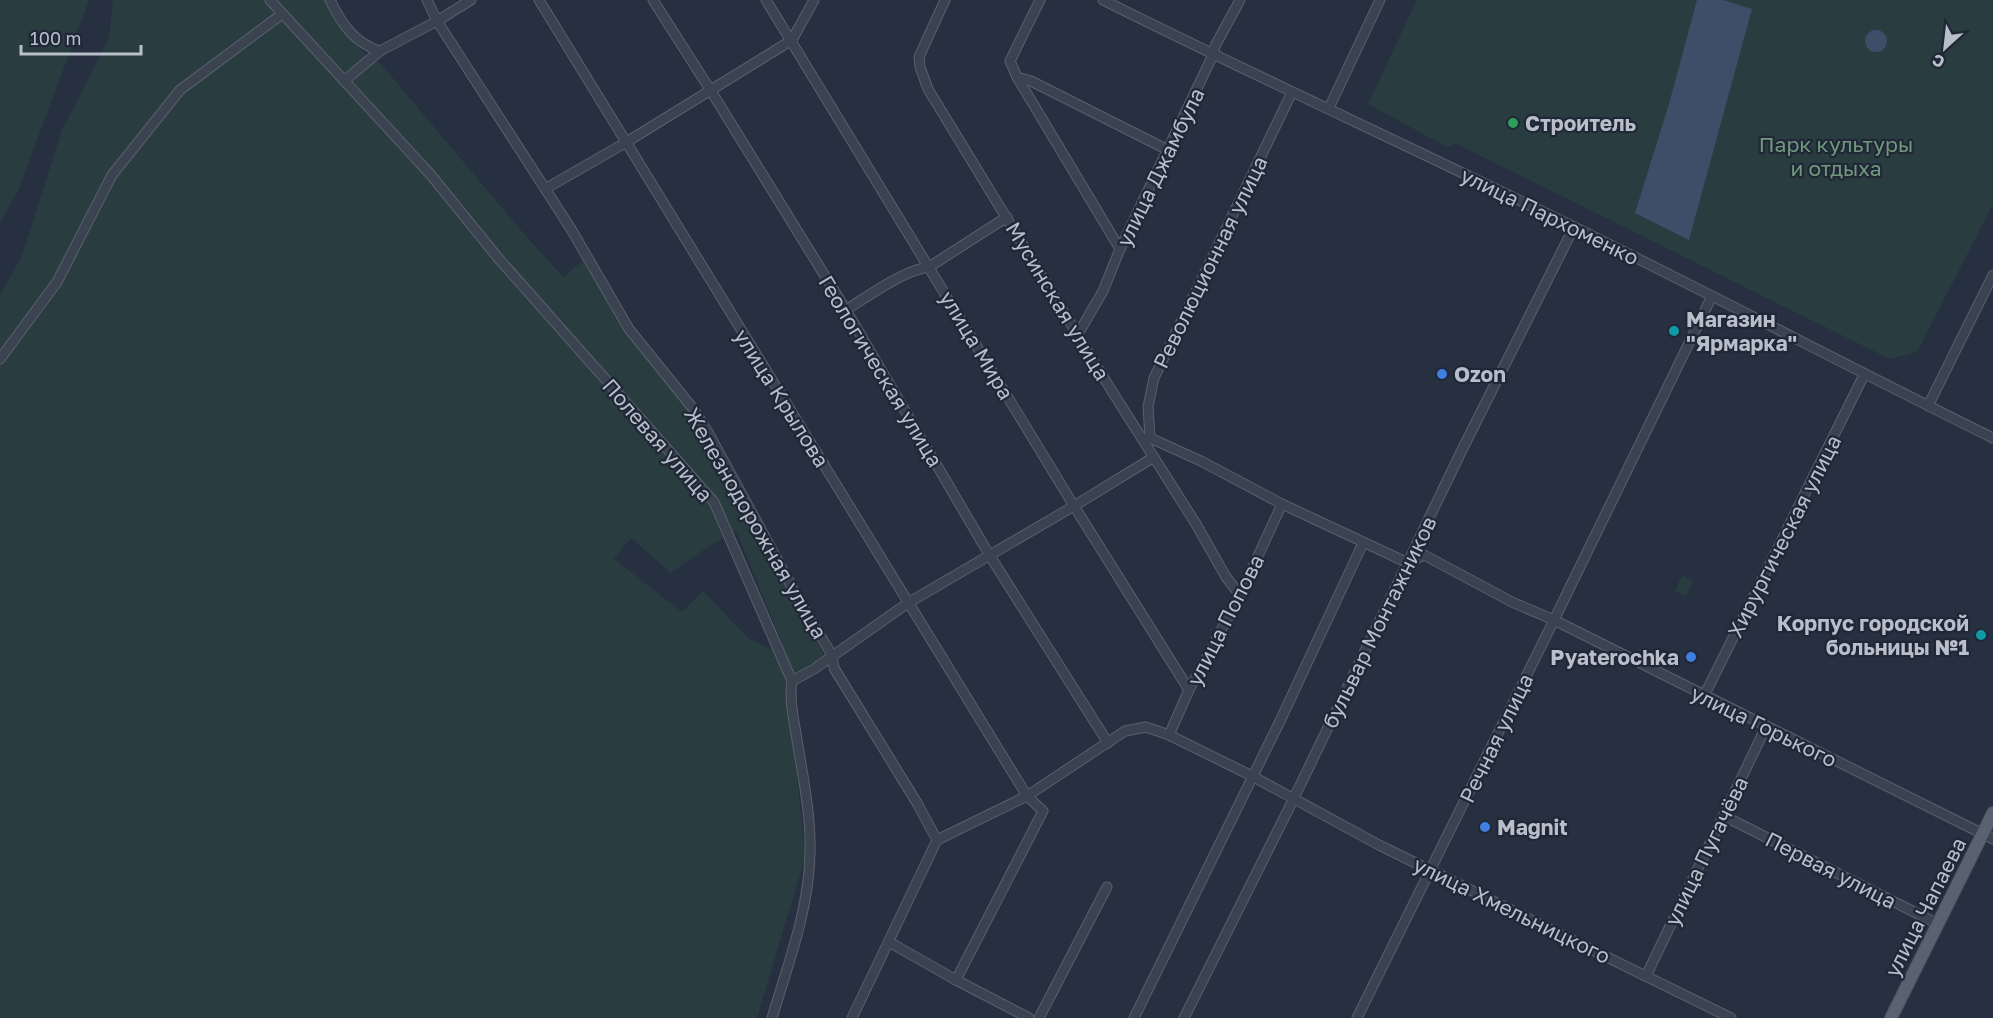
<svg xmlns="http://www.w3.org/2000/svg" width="1993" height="1018" viewBox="0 0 1993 1018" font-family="'Golos Text',sans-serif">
	<rect width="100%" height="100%" fill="#273040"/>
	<g fill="#293d41" fill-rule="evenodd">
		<path d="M0 0H89L18 191 0 223Z"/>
		<path d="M113 0H326L336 23 366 55 380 63 519 228 563 277 583 261 629 337 695 419 725 470 824 656 785 679 798 785 805 857 757 1018H0V295L22 256 62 130 109 38ZM736 530 783 645 773 650 749 639 703 591 682 612 614 559 631 538 671 573 712 544Z"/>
		<path d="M1417 0H1993V204L1917 352 1890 359 1455 143 1447 147 1368 104Z"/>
		<path d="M1682 575 1693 581 1686 597 1675 591Z"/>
	</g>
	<g fill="#3e4d68">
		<path d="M1697 0H1723L1752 9 1689 240 1635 213 1669 104Z"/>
		<circle cx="1876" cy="41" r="11"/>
	</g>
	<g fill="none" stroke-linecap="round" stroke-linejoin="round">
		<defs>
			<g id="minor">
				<path d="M270 0 430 174 499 259 714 502 792 681C789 701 794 720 797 740 803 777 811 815 810 853 809 910 788 964 772 1018"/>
				<path d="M330 0C341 23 354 43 380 51L437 21 471 0"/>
				<path d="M427 0 437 21 571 229 629 329 695 411 709 434 804 609 832 655 834 668 917 803 937 840"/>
				<path d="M539 0 1027 796 1043 811 956 980"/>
				<path d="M653 0 711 91 846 310 990 556 1108 743"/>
				<path d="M766 0 1074 506 1189 690"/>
				<path d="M945 0 919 57 920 67 928 89 1110 388 1196 524 1226 577 1240 595"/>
				<path d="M1040 0 1010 61 1017 77 1120 249"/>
				<path d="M1103 0C1259 78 1418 150 1574 227 1715 296 1853 369 1993 438"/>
				<path d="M1017 77 1031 81 1168 150"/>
				<path d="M344 81 380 51"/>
				<path d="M1329 108 1380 0"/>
				<path d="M545 189 625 143 792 40 814 0"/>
				<path d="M846 310C868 296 904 270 929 267L1007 217"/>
				<path d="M1078 334 1103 291 1120 249 1213 55 1215 46 1240 0"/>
				<path d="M0 359 57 282 112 175 180 90 282 14"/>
				<path d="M1928 406 1993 275"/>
				<path d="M1150 438 1148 407 1154 378 1292 92"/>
				<path d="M1144 440 1150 438 1201 461 1282 504 1408 563 1424 555 1512 602 1554 620 1993 839"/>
				<path d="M792 681 814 669 908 603 1074 506 1154 457"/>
				<path d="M1704 696 1864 375"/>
				<path d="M1169 735 1189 690 1240 595 1282 504"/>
				<path d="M1724 816 1938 924"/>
				<path d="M889 942 956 980 1029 1018"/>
				<path d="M1646 976 1766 727"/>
				<path d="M852 1018 937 840 1027 796 1125 731 1146 727 1169 735 1252 776 1379 845 1731 1018"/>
				<path d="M1039 1018 1107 887"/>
				<path d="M1134 1018 1281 719 1363 543"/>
				<path d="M1184 1018 1294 798 1461 452 1574 227"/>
				<path d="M1357 1018 1554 620 1712 296"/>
			</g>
			<path id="major" d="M1891 1018 1993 813"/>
		</defs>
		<use href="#minor" stroke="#59606d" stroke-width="11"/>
		<use href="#major" stroke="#454b59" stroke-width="14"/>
		<use href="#minor" stroke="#3b4350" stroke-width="9"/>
		<use href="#major" stroke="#5a6170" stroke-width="12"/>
	</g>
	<circle fill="#2e9e5b" stroke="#202736" stroke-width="2" cx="1513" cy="123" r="6"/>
	<g fill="#0f9aa8" stroke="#202736" stroke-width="2">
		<circle cx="1674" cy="331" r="6"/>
		<circle cx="1981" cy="635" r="6"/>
	</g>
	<g fill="#3f7fe0" stroke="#202736" stroke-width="2">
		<circle cx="1442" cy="374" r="6"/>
		<circle cx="1691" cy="657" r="6"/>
		<circle cx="1485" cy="827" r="6"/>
	</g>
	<g text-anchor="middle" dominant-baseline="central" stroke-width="4.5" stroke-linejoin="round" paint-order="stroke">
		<g font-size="21" font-weight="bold" fill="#b8beca" stroke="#202736" text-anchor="start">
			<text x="1525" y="123">Строитель</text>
			<text x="1686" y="319">Магазин<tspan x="1686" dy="24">"Ярмарка"</tspan></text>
			<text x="1454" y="374">Ozon</text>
			<text x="1969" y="623" text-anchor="end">Корпус городской<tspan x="1969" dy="24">больницы №1</tspan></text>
			<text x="1679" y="657" text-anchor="end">Pyaterochka</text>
			<text x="1497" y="827">Magnit</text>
		</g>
		<g font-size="21" fill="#709a7d" stroke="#202736">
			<text x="1836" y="144">Парк культуры<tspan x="1836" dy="24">и отдыха</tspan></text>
		</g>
		<g font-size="21" fill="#b8beca" stroke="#202736">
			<text transform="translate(1160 167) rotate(-64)">улица Джамбула</text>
			<text transform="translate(1550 216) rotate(26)">улица Пархоменко</text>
			<text transform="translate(1210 262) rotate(-64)">Революционная улица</text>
			<text transform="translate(1058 301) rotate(59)">Мусинская улица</text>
			<text transform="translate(977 345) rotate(59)">улица Мира</text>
			<text transform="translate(881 371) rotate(59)">Геологическая улица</text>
			<text transform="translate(782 398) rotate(58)">улица Крылова</text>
			<text transform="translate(658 440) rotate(49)">Полевая улица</text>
			<text transform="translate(756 523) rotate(60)">Железнодорожная улица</text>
			<text transform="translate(1784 536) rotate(-63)">Хирургическая улица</text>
			<text transform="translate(1225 620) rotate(-63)">улица Попова</text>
			<text transform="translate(1379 622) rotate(-64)">бульвар Монтажников</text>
			<text transform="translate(1764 726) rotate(26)">улица Горького</text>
			<text transform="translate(1496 738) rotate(-64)">Речная улица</text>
			<text transform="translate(1706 851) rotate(-64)">улица Пугачёва</text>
			<text transform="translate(1831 870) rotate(27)">Первая улица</text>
			<text transform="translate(1925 907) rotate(-63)">улица Чапаева</text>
			<text transform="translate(1512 910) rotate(26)">улица Хмельницкого</text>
		</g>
	</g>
	<g transform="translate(1945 48) rotate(207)" stroke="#202736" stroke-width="4.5" paint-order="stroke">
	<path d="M0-4.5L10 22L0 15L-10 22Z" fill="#b8beca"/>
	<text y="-9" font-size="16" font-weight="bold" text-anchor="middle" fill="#b8beca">С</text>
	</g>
	<path d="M21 45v9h120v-9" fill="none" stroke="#b8beca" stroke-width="3"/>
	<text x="30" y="45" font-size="18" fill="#b8beca" stroke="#202736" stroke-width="4.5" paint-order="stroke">100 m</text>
</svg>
